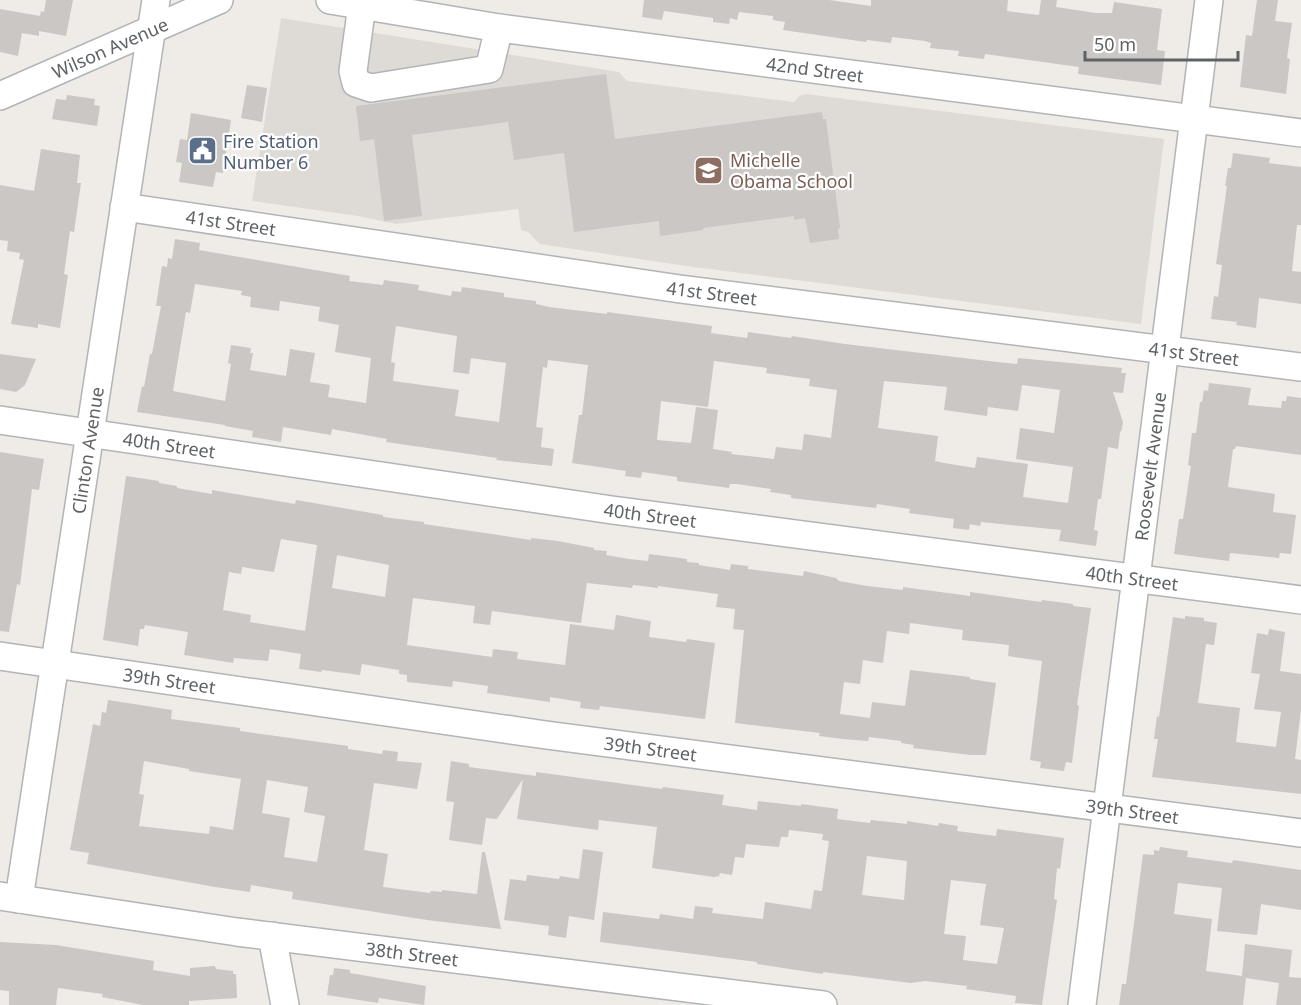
<svg xmlns="http://www.w3.org/2000/svg" width="1301" height="1005" viewBox="0 0 1301 1005" font-family="'Noto Sans',sans-serif">
	<rect width="100%" height="100%" fill="#efece7"/>
	<path fill="#dedbd6" d="M281 18 619 72 627 81 794 102 799 96 806 94 1164 139 1141 324 686 266 540 244 528 232 521 230 518 209 396 224 358 216 252 201Z"/>
	<g fill="#cac7c4" fill-rule="evenodd">
		<path d="M46 0H73L66 36 39 31V36L22 33 18 56 0 52V9L40 16 41 11 44 12Z"/>
		<path d="M644 0H829L871 6V0H1008L1007 11 1039 15 1041 0H1057L1056 7 1096 13H1112L1114 2 1162 9 1157 50 1165 51 1161 85 1078 74 1079 67 985 54 984 59 958 56 959 51 930 48 931 43 925 41 892 37 891 43 867 40 866 42 783 30 785 22 773 20V16L739 12 737 20 730 18 729 24 713 22V18L664 11 662 20 642 17Z"/>
		<path d="M1257 0H1278L1275 21 1292 23 1287 58 1290 59 1286 94 1240 87 1246 35 1252 36Z"/>
		<path d="M606 74 615 139 822 112 823 119H826L840 228 838 229 839 239 810 243 805 218 794 220V216L703 228V230L660 236 659 221 574 232 564 153 514 160 508 122 412 135 422 216 384 221 374 139 360 141 356 106Z"/>
		<path d="M247 85 267 88 262 122 241 118Z"/>
		<path d="M67 95 95 99 94 105 100 106 97 126 52 119 56 99 66 100Z"/>
		<path d="M191 113 231 120 223 173 216 172 213 187 179 182 182 163 176 162 180 139 187 140Z"/>
		<path d="M41 149 80 155 77 183H81L74 232 70 231 64 274 68 275 60 328 38 324V328L11 324 24 260 19 259 20 253 7 251 8 241 0 240V185L34 191Z"/>
		<path d="M1233 153 1270 158 1269 163 1301 167V225H1297L1292 271 1301 272V304L1259 298 1256 328 1236 325 1237 322 1211 319 1214 296 1218 297 1222 265 1216 264 1227 186H1225L1228 168H1231Z"/>
		<path d="M175 239 200 243 199 250 350 276 349 281 383 285 384 280 419 285 418 290 451 296 452 291 461 292 462 287 504 293V297L536 301V304L549 307 607 314V312L712 326 711 333 747 338 748 332 791 338 792 336 845 344 997 362 1017 364 1018 358 1122 368 1121 373H1126L1123 393 1113 392 1123 422 1122 429 1120 433 1118 449 1108 447 1101 499H1098L1094 530 1098 531 1096 546 1059 541 1061 530 981 522 980 526 970 524 969 530 953 528 954 519 909 513 910 509 877 504 876 508 791 498V495L770 492 771 489 737 484H730L729 488 677 481V477L642 472 641 478 625 476 626 471 572 463 579 415H582L588 365 548 360 547 368 543 367 536 427 543 428 541 447 554 449 552 466 496 460 497 458 386 442 387 439 332 429 331 435 283 427 281 442 252 437 253 431 225 426V425L137 412 142 386 144 387 150 354H152L161 306H156L162 266 167 267 168 258 172 259ZM195 284 242 291 241 295 251 297 250 307 279 311 280 301 320 307 318 321 339 325 335 352 371 358 366 403 328 397 330 385 310 382 315 353 290 349 286 376 250 370 253 353H250L251 348 231 345 228 363 231 364 225 401 173 391 186 312 190 313ZM396 326 457 336 453 372 469 374 471 358 506 363 499 422 455 416 459 390 393 381 395 363 391 362ZM714 361 767 368 766 373 810 379 809 386 837 390 831 438 804 434 802 450 776 447 774 459 731 454 732 452 713 449 718 410 696 407 691 443 657 440 661 401 708 407ZM884 381 947 387 944 410 987 416 988 407 1018 411 1022 385 1060 390 1054 433 1020 428 1016 459 1073 467 1068 503 1023 497 1028 464 977 457 975 468 944 463 935 461 938 436 878 428Z"/>
		<path d="M0 354 36 359 25 385 16 392 0 389Z"/>
		<path d="M1209 383 1251 388 1248 405 1281 408 1282 401H1286L1287 396 1301 398V455L1236 446 1235 449H1233L1228 487 1275 494 1273 512 1296 515 1291 554 1280 553 1279 558 1230 553 1229 561 1174 554 1179 519H1183L1191 466 1188 465 1192 433H1196L1200 402H1202L1204 390 1208 391Z"/>
		<path d="M0 452 44 459 39 490 32 489 20 585 17 584 9 632 0 631Z"/>
		<path d="M126 476 159 481V483L177 486V488L212 494V490L295 504 296 500 383 515V517L424 522V524L531 540V538L558 541 594 548V550L607 551 606 555 629 559 648 561 649 554 687 559V562L699 563V565L730 570 731 564 748 566V569L803 576 804 571 836 578 839 581 867 586 903 590V587L970 596V592L1041 602 1042 600 1073 604V606L1091 608 1077 705 1079 706 1072 763 1066 762 1064 771 1040 768 1041 762 1030 760 1042 661 1008 656 1009 645 962 640 963 630 910 623 909 634 887 631 883 663 863 660 860 684 844 682 840 714 870 718 872 702 905 706 910 670 970 677V679L996 683 986 755H970L913 748 914 745 901 743V741L869 737 868 741 843 739 819 736 820 733 735 723 744 630 733 629 735 609 716 607 718 594 658 586V588L633 585 632 588 587 583 581 623 492 611 490 625 473 623 475 606 413 598 407 645 492 657 493 649 518 652 517 659 565 665 570 624 614 630 616 615 651 621 649 637 686 642 687 639 715 643 705 719 600 706 599 710 580 708 581 702 550 697V702L487 693 488 686 453 681 452 687 407 682V675L399 674V670L362 664 360 675 322 670 321 672 299 669 301 654 270 649 268 661 234 658 233 663 184 655 188 632 145 625 144 629H140L138 646 103 640ZM281 539 317 545 305 631 250 622 251 615 223 610 229 572 241 574 242 567 274 572ZM337 555 389 565 385 597 332 588Z"/>
		<path d="M1185 616 1204 618V621L1217 623 1214 645 1206 644 1198 703 1240 708 1236 742 1276 747 1281 712 1254 709 1260 674 1251 673 1257 633 1268 635 1269 629 1285 632 1280 671 1301 674V710L1295 759 1301 760V794L1152 777 1158 739H1154L1157 716 1159 717 1173 617 1185 619Z"/>
		<path d="M108 700 172 710 171 719 240 728V731L348 746V749L382 754 383 750 398 752 397 761 422 763 417 789 374 783 364 850 388 854 383 887 430 893 431 891 442 892V890L477 894 482 852H485L501 929 427 920 292 899 293 892 251 885 250 892 215 887 87 864 89 853 70 850 93 724 100 726 102 712 106 713ZM144 761 189 769V771L241 779 233 830 210 826 209 834 139 826 144 795 139 794ZM267 780 308 787 304 812 325 816 317 862 284 857 290 818 262 813Z"/>
		<path d="M451 761 469 764V767L536 776V772L662 789 663 787 724 795 722 805 757 810 758 801 801 806V804L838 809 837 819 870 823 871 820 907 824V821L938 826 939 823 958 826 957 831 996 836 997 829 1064 838 1060 869 1057 868 1054 899 1057 900 1042 1005 1015 1003 1016 996 966 989 967 986 925 981 911 983 823 972V974L757 964V962L600 942 603 912 659 919 660 914 693 919 695 906 713 908 712 913 763 919 765 902 811 909 814 890 822 891 829 841 822 840 823 834 789 830 788 837H781L779 847 746 844 744 858 735 857 732 875 720 873 719 876 714 877 652 868 657 827 599 820 598 830 517 819 523 779 497 819 486 818 482 845 449 840 454 802 446 801ZM867 856 907 861 904 900 862 895ZM951 880 986 884 980 925 1004 928 997 964 963 960 966 936 944 934Z"/>
		<path d="M1160 847 1188 851 1187 857 1232 863 1233 860 1301 870V910L1261 904 1257 935 1217 931 1222 888 1178 883 1174 914 1212 919 1206 971 1242 976 1245 944 1292 950 1289 977 1301 978V1005H1276L1279 983 1246 978 1243 1005H1119L1122 984H1126L1143 854 1154 855V850L1159 851Z"/>
		<path d="M583 849 603 852 594 920 569 916 566 938 548 935 549 926 504 920 510 879 526 881 527 875 559 879 560 876 579 879Z"/>
		<path d="M0 942 56 945 154 961 153 970 190 976V968L215 966 216 969 233 971V974H236L237 998 189 1001V1005H143L102 997 103 994 58 988 56 1005H9V991L0 990Z"/>
		<path d="M334 968 350 970V973L426 986 424 1005 379 998 378 1003 327 995 330 975H333Z"/>
	</g>
	<g fill="none" stroke-linecap="round" stroke-linejoin="round">
		<defs>
			<g id="minor">
				<path id="s1" d="M330 0 499 28 1301 133"/>
				<path d="M362 5 353 71 356 83 371 88 489 69 499 28"/>
				<path id="s2" d="M0 96 219 0"/>
				<path id="s3" d="M124 207 680 289 1301 367"/>
				<path id="s4" d="M0 420 612 510 1301 600"/>
				<path id="s5" d="M0 656 546 735 1301 833"/>
				<path id="s6" d="M0 896 237 932 823 1005"/>
				<path id="s7" d="M19 899 156 0"/>
				<path d="M272 936 285 1005"/>
				<path id="s8" d="M1082 1005 1209 0"/>
			</g>
		</defs>
		<use href="#minor" stroke="#b2b4b7" stroke-width="30"/>
		<use href="#minor" stroke="#fff" stroke-width="27"/>
	</g>
	<defs>
		<symbol id="civic-square" viewBox="-11 -11 22 22"><rect x="-9" y="-9" width="18" height="18" rx="4" fill="#5c6f8a" stroke="#fff"/><path d="M-.6-6.5H3V-4.5H.6V-3L4-1V1h2V6H-6V1h2V-1L-.6-3ZM-1.2 2.5V6h2.4V2.5Z" fill="#fff"/></symbol>
		<symbol id="school-square" viewBox="-11 -11 22 22"><rect x="-9" y="-9" width="18" height="18" rx="4" fill="#8d6e63" stroke="#fff"/><path d="M0-5L7-2L0 1L-7-2ZM-4 1L0 2.5L4 1V4Q0 6-4 4Z" fill="#fff"/></symbol>
	</defs>
	<g fill-rule="evenodd">
		<use href="#civic-square" x="186" y="134" width="33" height="33"/>
		<use href="#school-square" x="692" y="154" width="33" height="33"/>
	</g>
	<g text-anchor="middle" dominant-baseline="central" stroke-width="4.5" stroke-linejoin="round" paint-order="stroke">
		<g font-size="18" fill="#5f6265" stroke="#fff">
			<text stroke="none"><textPath href="#s2" startOffset="120">Wilson Avenue</textPath></text>
			<text stroke="none"><textPath href="#s1" startOffset="490">42nd Street</textPath></text>
			<text stroke="none"><textPath href="#s3" startOffset="108">41st Street</textPath></text>
			<text stroke="none"><textPath href="#s3" startOffset="594">41st Street</textPath></text>
			<text stroke="none"><textPath href="#s3" startOffset="1080">41st Street</textPath></text>
			<text stroke="none"><textPath href="#s4" startOffset="171">40th Street</textPath></text>
			<text stroke="none"><textPath href="#s7" startOffset="454">Clinton Avenue</textPath></text>
			<text stroke="none"><textPath href="#s8" startOffset="543">Roosevelt Avenue</textPath></text>
			<text stroke="none"><textPath href="#s4" startOffset="657">40th Street</textPath></text>
			<text stroke="none"><textPath href="#s4" startOffset="1143">40th Street</textPath></text>
			<text stroke="none"><textPath href="#s5" startOffset="171">39th Street</textPath></text>
			<text stroke="none"><textPath href="#s5" startOffset="657">39th Street</textPath></text>
			<text stroke="none"><textPath href="#s5" startOffset="1143">39th Street</textPath></text>
			<text stroke="none"><textPath href="#s6" startOffset="416">38th Street</textPath></text>
		</g>
		<g font-size="18" fill="#4e5e75" stroke="#fff" text-anchor="start">
			<text x="223" y="141">Fire Station<tspan x="223" dy="21">Number 6</tspan></text>
		</g>
		<g font-size="18" fill="#785e54" stroke="#fff" text-anchor="start">
			<text x="730" y="160">Michelle<tspan x="730" dy="21">Obama School</tspan></text>
		</g>
	</g>
	<path d="M1085 51v9h153v-9" fill="none" stroke="#5f6265" stroke-width="3"/>
	<text x="1094" y="51" font-size="18" fill="#5f6265" stroke="#ffffff" stroke-width="4.5" paint-order="stroke">50 m</text>
</svg>
